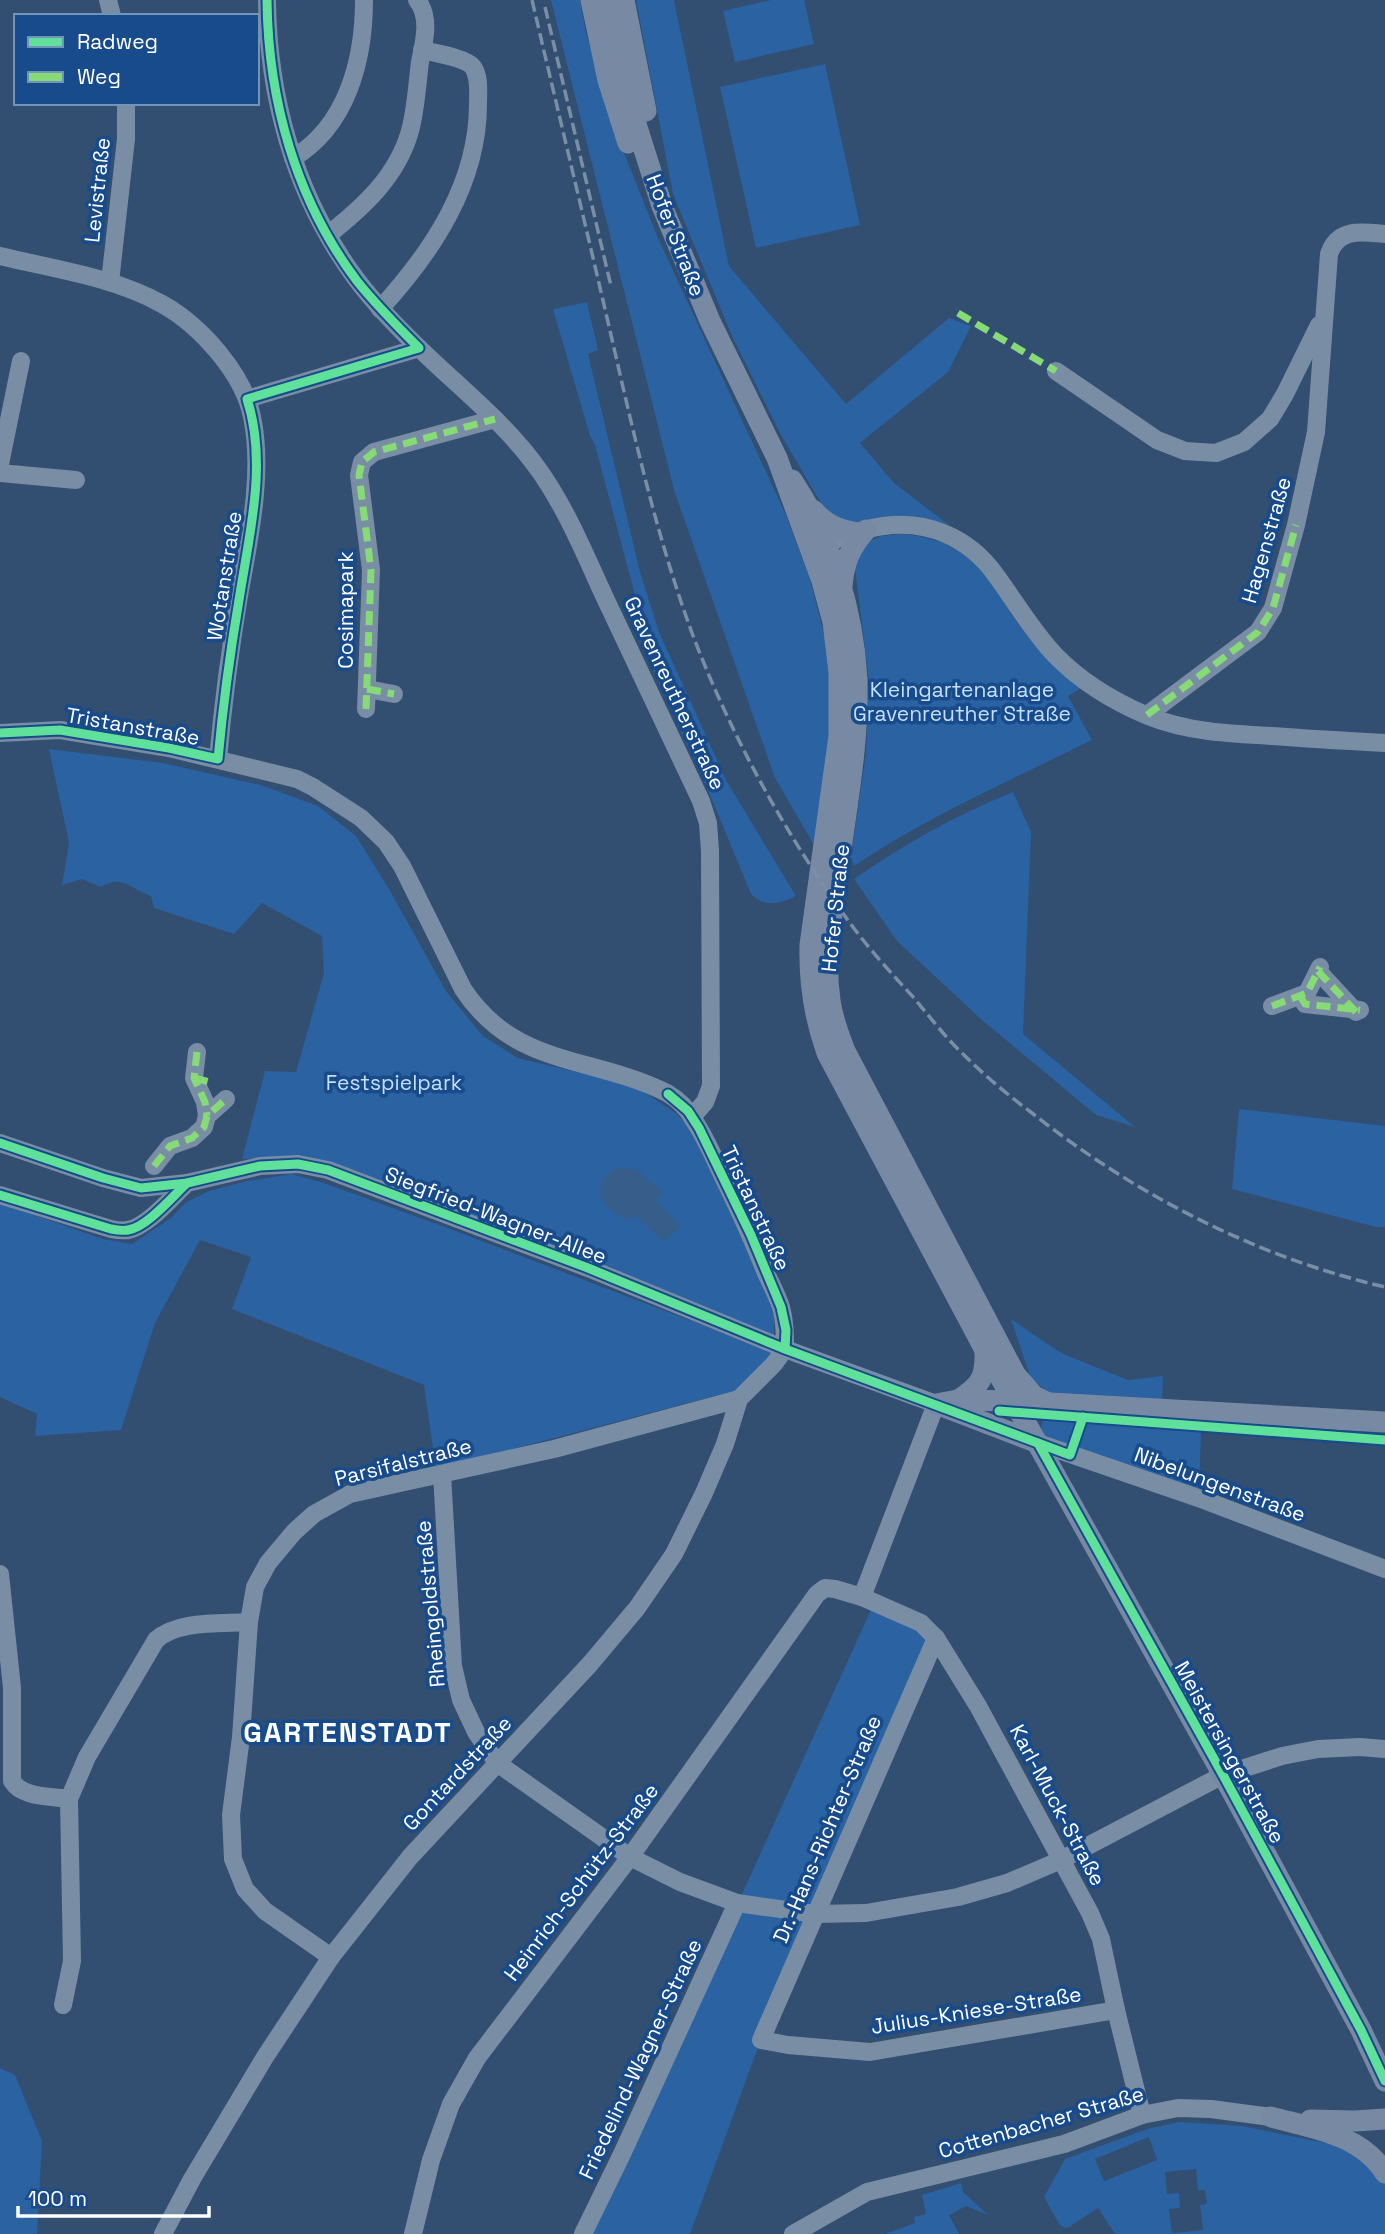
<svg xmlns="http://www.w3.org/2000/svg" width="1385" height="2234" viewBox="0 0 1385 2234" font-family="'Space Grotesk',sans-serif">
	<rect width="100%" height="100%" fill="#324e70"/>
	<g fill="#2a62a2" fill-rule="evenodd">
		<path d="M551 0H580L586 33 617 135 658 238 786 515 810 579 829 654 831 740 814 845 775 778 674 490Z"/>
		<path d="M636 0H674L729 266 846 404 949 318 971 326 948 372 860 443 894 483 949 525 891 517 859 525 829 517 781 435 732 336 673 194Z"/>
		<path d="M771 0H804L814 44 735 62 723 11Z"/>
		<path d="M825 64 860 225 756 248 720 87Z"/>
		<path d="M587 302 598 350 588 354 640 572 659 632 726 780 796 896C779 904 765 908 751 894L708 790 627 613 636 610 634 591 595 445 590 436 553 309Z"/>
		<path d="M902 534C975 541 985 577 1023 630 1040 653 1059 670 1081 688L1068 696 1092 740C1012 780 929 815 854 866L851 857 866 753 869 681 855 568 861 546 881 536Z"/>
		<path d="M49 749 163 763 261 785 318 806 356 836 389 889 446 991 483 1036 518 1058 635 1086 677 1114 696 1134 774 1307V1336L357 1171C319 1160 282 1158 242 1159L265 1071 296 1072 324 973 322 936 262 903 234 934 154 908 151 896C129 889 124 874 101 887L82 879 62 885 69 843Z"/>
		<path d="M1013 792 1031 832 1023 1034 1135 1127 1096 1115 982 1020 897 941 854 879C904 844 956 815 1013 792Z"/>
		<path d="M1239 1109 1385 1126V1227H1376L1232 1189Z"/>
		<path d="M292 1174 324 1183 448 1228 773 1352 745 1388 436 1469 424 1385 232 1309 251 1257 200 1240 155 1323 121 1430 35 1436 37 1414 0 1397V1203L103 1239 132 1244 171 1218 185 1203 209 1191 247 1181Z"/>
		<path d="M1011 1319 1061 1353 1128 1380 1163 1376 1162 1404 1057 1398 1031 1379Z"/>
		<path d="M1043 1418 1201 1432 1199 1492 1039 1439Z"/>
		<path d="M874 1603 936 1638 761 2039 690 2234H583L738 1903Z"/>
		<path d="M0 2068 15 2075 42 2141 37 2234H0Z"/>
		<path d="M1180 2122 1242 2126 1331 2144 1353 2152 1385 2180V2234H1115L1098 2208 1069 2227 1065 2228 1059 2224 1044 2197 1065 2159 1147 2129ZM1149 2137 1157 2160 1104 2181 1095 2159ZM1196 2169 1198 2190H1205L1207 2204 1200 2205 1203 2230 1172 2233 1169 2209 1180 2208 1179 2193 1167 2194 1165 2172Z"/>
		<path d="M961 2183 963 2192 988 2215 966 2206 949 2215 959 2234H885L915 2223 914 2217 926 2214 922 2195Z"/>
	</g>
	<path fill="#375d8a" d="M620 1167 637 1170 664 1194 656 1201 681 1226 664 1242 636 1216 628 1220C616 1216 606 1207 600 1196 600 1180 606 1172 620 1167Z"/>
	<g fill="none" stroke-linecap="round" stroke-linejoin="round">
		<g stroke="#798ea5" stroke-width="18">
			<path d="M108 0 112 16"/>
			<path d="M267 0C268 96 294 190 349 269 369 298 394 324 419 348 461 389 508 425 541 473 568 512 586 557 606 600 638 667 669 734 701 801L708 823 710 851 711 1086 705 1102 692 1117"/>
			<path d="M293 158C347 126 364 60 364 0"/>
			<path d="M328 235C363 207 397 177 410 131 416 109 417 85 420 62 424 43 431 17 417 0"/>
			<path d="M0 256C54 269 113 277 162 304 200 325 244 374 252 417 264 473 249 540 239 596 230 650 223 704 218 759"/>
			<path d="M110 282 126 139V103"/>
			<path d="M380 309C432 252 478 184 478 104 478 93 480 77 473 67 466 58 435 53 422 50"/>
			<path d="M1056 371 1157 440 1185 451 1216 453 1244 442 1270 419 1285 394 1319 325"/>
			<path d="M247 399 419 348"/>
			<path d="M0 464 21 361"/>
			<path d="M0 473 76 480"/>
			<path d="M813 549C835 540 860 529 884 526 928 520 969 538 995 574 1015 601 1032 631 1055 655 1080 681 1115 702 1148 716 1187 732 1231 734 1273 736 1311 739 1348 741 1385 743"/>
			<path d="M367 689 394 694"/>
			<path d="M366 709 371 570 359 475 362 462 374 452 495 419"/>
			<path d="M1147 715 1258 632 1273 608 1296 525 1316 432 1329 254C1338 227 1363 232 1385 234"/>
			<path d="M0 733 60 730 169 748 297 779 313 787 361 818 386 842 402 866 463 989C515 1068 591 1055 667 1093 677 1099 687 1108 693 1119 707 1139 716 1163 727 1185 741 1214 754 1243 766 1273 771 1284 777 1295 781 1307 785 1321 785 1335 785 1349"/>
			<path d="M1318 971 1356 1012"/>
			<path d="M1300 996 1305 1004 1360 1010"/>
			<path d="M1272 1006 1307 993 1320 967"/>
			<path d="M197 1052 194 1078 205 1102 207 1116"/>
			<path d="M0 1143 103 1178 141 1188 187 1183 260 1166 298 1164 328 1170 588 1268 785 1349 936 1404 862 1597"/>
			<path d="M154 1166 170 1146 192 1138 204 1127 207 1116 226 1099"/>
			<path d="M0 1195 111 1229C116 1230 122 1231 128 1230 147 1227 172 1197 187 1183"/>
			<path d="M1038 1443 1204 1500 1385 1569"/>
			<path d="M442 1474 453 1666 461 1700 476 1732 497 1763 630 1857 680 1882 737 1903 815 1914 866 1913 958 1897 1007 1883 1061 1860 1223 1775 1282 1756 1318 1749 1360 1747 1385 1749"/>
			<path d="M0 1574 12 1688V1781C22 1798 51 1796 69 1799"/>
			<path d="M936 1638 761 2040 788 2045 870 2052 1116 2010"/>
			<path d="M331 1957 265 1911 245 1889 233 1859 231 1815 241 1737 249 1622 255 1587 268 1563 294 1532 314 1514 350 1494 554 1449 739 1399"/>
			<path d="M63 2005 72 1961 69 1799 87 1757 156 1640C178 1620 221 1624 249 1622"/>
			<path d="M163 2234 192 2179 265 2057 331 1957 410 1857 590 1664 637 1608 674 1554 704 1493 725 1444 739 1399 774 1364 785 1349"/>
			<path d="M413 2234 431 2160 451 2104 477 2058 630 1857 817 1594 825 1588 835 1589 862 1597 921 1623 936 1638 978 1706 1090 1913 1101 1939 1116 2010 1142 2115"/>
			<path d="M583 2234 622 2154 737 1903"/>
			<path d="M793 2234 867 2192 1064 2144 1142 2115 1178 2108 1211 2109 1271 2117"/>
		</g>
		<g stroke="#788aa3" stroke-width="21">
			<path d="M591 0 608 80 628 143"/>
			<path d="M607 0 635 121 662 206 710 321 777 458 822 581 833 622 839 672V736L810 945C809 983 814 1017 827 1053L985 1350 1223 1775 1361 2030 1385 2081"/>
			<path d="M624 0 646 111"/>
			<path d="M792 480C831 539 853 608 857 679 859 741 847 803 839 864 833 909 823 955 830 1000 832 1018 839 1035 845 1051L1015 1374 1034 1396 1046 1402"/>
			<path d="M813 510C826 525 838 529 857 533"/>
			<path d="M842 586C844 563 850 547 866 530"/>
			<path d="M958 1400C981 1386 986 1377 985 1350"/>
			<path d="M936 1404 958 1400 1014 1401 1385 1422"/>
			<path d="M939 1405 1038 1443"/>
			<path d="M1271 2117C1311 2128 1361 2134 1385 2173"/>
			<path d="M1310 2120 1355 2121 1385 2119"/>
		</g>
		<g stroke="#7a8ea4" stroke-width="3.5" stroke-dasharray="12 5" stroke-linecap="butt">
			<path d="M532 0C557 107 583 214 608 322 632 426 655 532 692 633 731 736 785 834 850 923 869 949 892 974 914 998 930 1017 945 1037 963 1054 984 1075 1008 1095 1032 1113 1136 1195 1256 1257 1385 1287"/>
			<path d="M545 7 611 286"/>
		</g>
		<g stroke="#86db77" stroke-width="7" stroke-dasharray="14 7" stroke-linecap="butt">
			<path d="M958 313 1056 371"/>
			<path d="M367 689 394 694"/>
			<path d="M366 709 371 570 359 475 362 462 374 452 495 419"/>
			<path d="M1147 715 1258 632 1273 608 1296 525"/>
			<path d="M1318 971 1356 1012"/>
			<path d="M1300 996 1305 1004 1360 1010"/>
			<path d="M1272 1006 1307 993 1320 967"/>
			<path d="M197 1052 194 1078 205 1102 207 1116"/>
			<path d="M194 1078 214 1083"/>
			<path d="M154 1166 170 1146 192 1138 204 1127 207 1116 226 1099"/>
		</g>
		<defs>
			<g id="cycleway">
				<path d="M0 733 60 730 169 748 218 759C223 705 230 653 239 600 249 535 268 463 247 399L419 348C398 327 376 305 357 281 296 200 268 100 267 0"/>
				<path d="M668 1094 688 1111 699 1128 751 1235 781 1307 786 1330 785 1349"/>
				<path d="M0 1143 103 1178 141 1188 187 1183 260 1166 298 1164 328 1170 588 1268 785 1349 1070 1455 1083 1417"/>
				<path d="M0 1195 111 1229C116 1230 122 1231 128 1230 147 1227 172 1197 187 1183"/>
				<path d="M999 1411 1385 1440"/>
				<path d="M1038 1443 1223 1775 1361 2030 1385 2081"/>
			</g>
		</defs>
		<use href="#cycleway" stroke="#174b8b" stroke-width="13"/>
		<use href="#cycleway" stroke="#60e19b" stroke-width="9"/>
	</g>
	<g text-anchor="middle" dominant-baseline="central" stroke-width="7" stroke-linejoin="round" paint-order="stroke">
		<g font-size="21" fill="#fff" stroke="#174b8b">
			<text transform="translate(97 190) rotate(-84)">Levistraße</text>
			<text transform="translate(676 235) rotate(69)">Hofer Straße</text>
			<text transform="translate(1266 540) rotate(-74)">Hagenstraße</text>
			<text transform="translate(224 576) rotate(-81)">Wotanstraße</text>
			<text transform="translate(345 610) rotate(-90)">Cosimapark</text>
			<text transform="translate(675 693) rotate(65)">Gravenreutherstraße</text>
			<text transform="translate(133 726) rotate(10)">Tristanstraße</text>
			<text transform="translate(835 908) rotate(-84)">Hofer Straße</text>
			<text transform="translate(756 1208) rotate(65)">Tristanstraße</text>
			<text transform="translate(496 1215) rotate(21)">Siegfried-Wagner-Allee</text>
			<text transform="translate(403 1462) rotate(-14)">Parsifalstraße</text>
			<text transform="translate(1220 1484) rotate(20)">Nibelungenstraße</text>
			<text transform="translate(430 1604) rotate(-95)">Rheingoldstraße</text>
			<text transform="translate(1230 1752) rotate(61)">Meistersingerstraße</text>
			<text transform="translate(457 1773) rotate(-47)">Gontardstraße</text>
			<text transform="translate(1058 1805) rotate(62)">Karl-Muck-Straße</text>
			<text transform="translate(827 1829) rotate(-67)">Dr.-Hans-Richter-Straße</text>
			<text transform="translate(581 1882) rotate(-53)">Heinrich-Schütz-Straße</text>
			<text transform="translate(976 2010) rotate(-9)">Julius-Kniese-Straße</text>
			<text transform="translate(640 2059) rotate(-65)">Friedelind-Wagner-Straße</text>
			<text transform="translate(1041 2122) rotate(-16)">Cottenbacher Straße</text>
		</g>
		<g font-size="21" fill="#c6dffb" stroke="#174b8b">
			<text x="962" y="689">Kleingartenanlage<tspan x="962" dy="24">Gravenreuther Straße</tspan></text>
			<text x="394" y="1082">Festspielpark</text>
		</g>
		<g font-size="28" font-weight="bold" letter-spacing="2" fill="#fff" stroke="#174b8b">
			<text x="348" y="1732">GARTENSTADT</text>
		</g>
	</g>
	<rect x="14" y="14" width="245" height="91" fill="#174b8b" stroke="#7493b9" stroke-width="2"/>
	<rect x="28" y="37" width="35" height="10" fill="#60e19b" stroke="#7493b9" stroke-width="2"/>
	<text x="77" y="49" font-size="21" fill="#ffffff">Radweg</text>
	<rect x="28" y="72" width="35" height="10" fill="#86db77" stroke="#7493b9" stroke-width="2"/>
	<text x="77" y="84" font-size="21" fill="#ffffff">Weg</text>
	<path d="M18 2206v10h191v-10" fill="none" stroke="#ffffff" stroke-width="3.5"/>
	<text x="28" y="2206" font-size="21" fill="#ffffff" stroke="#174b8b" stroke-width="5" paint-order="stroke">100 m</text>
</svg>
